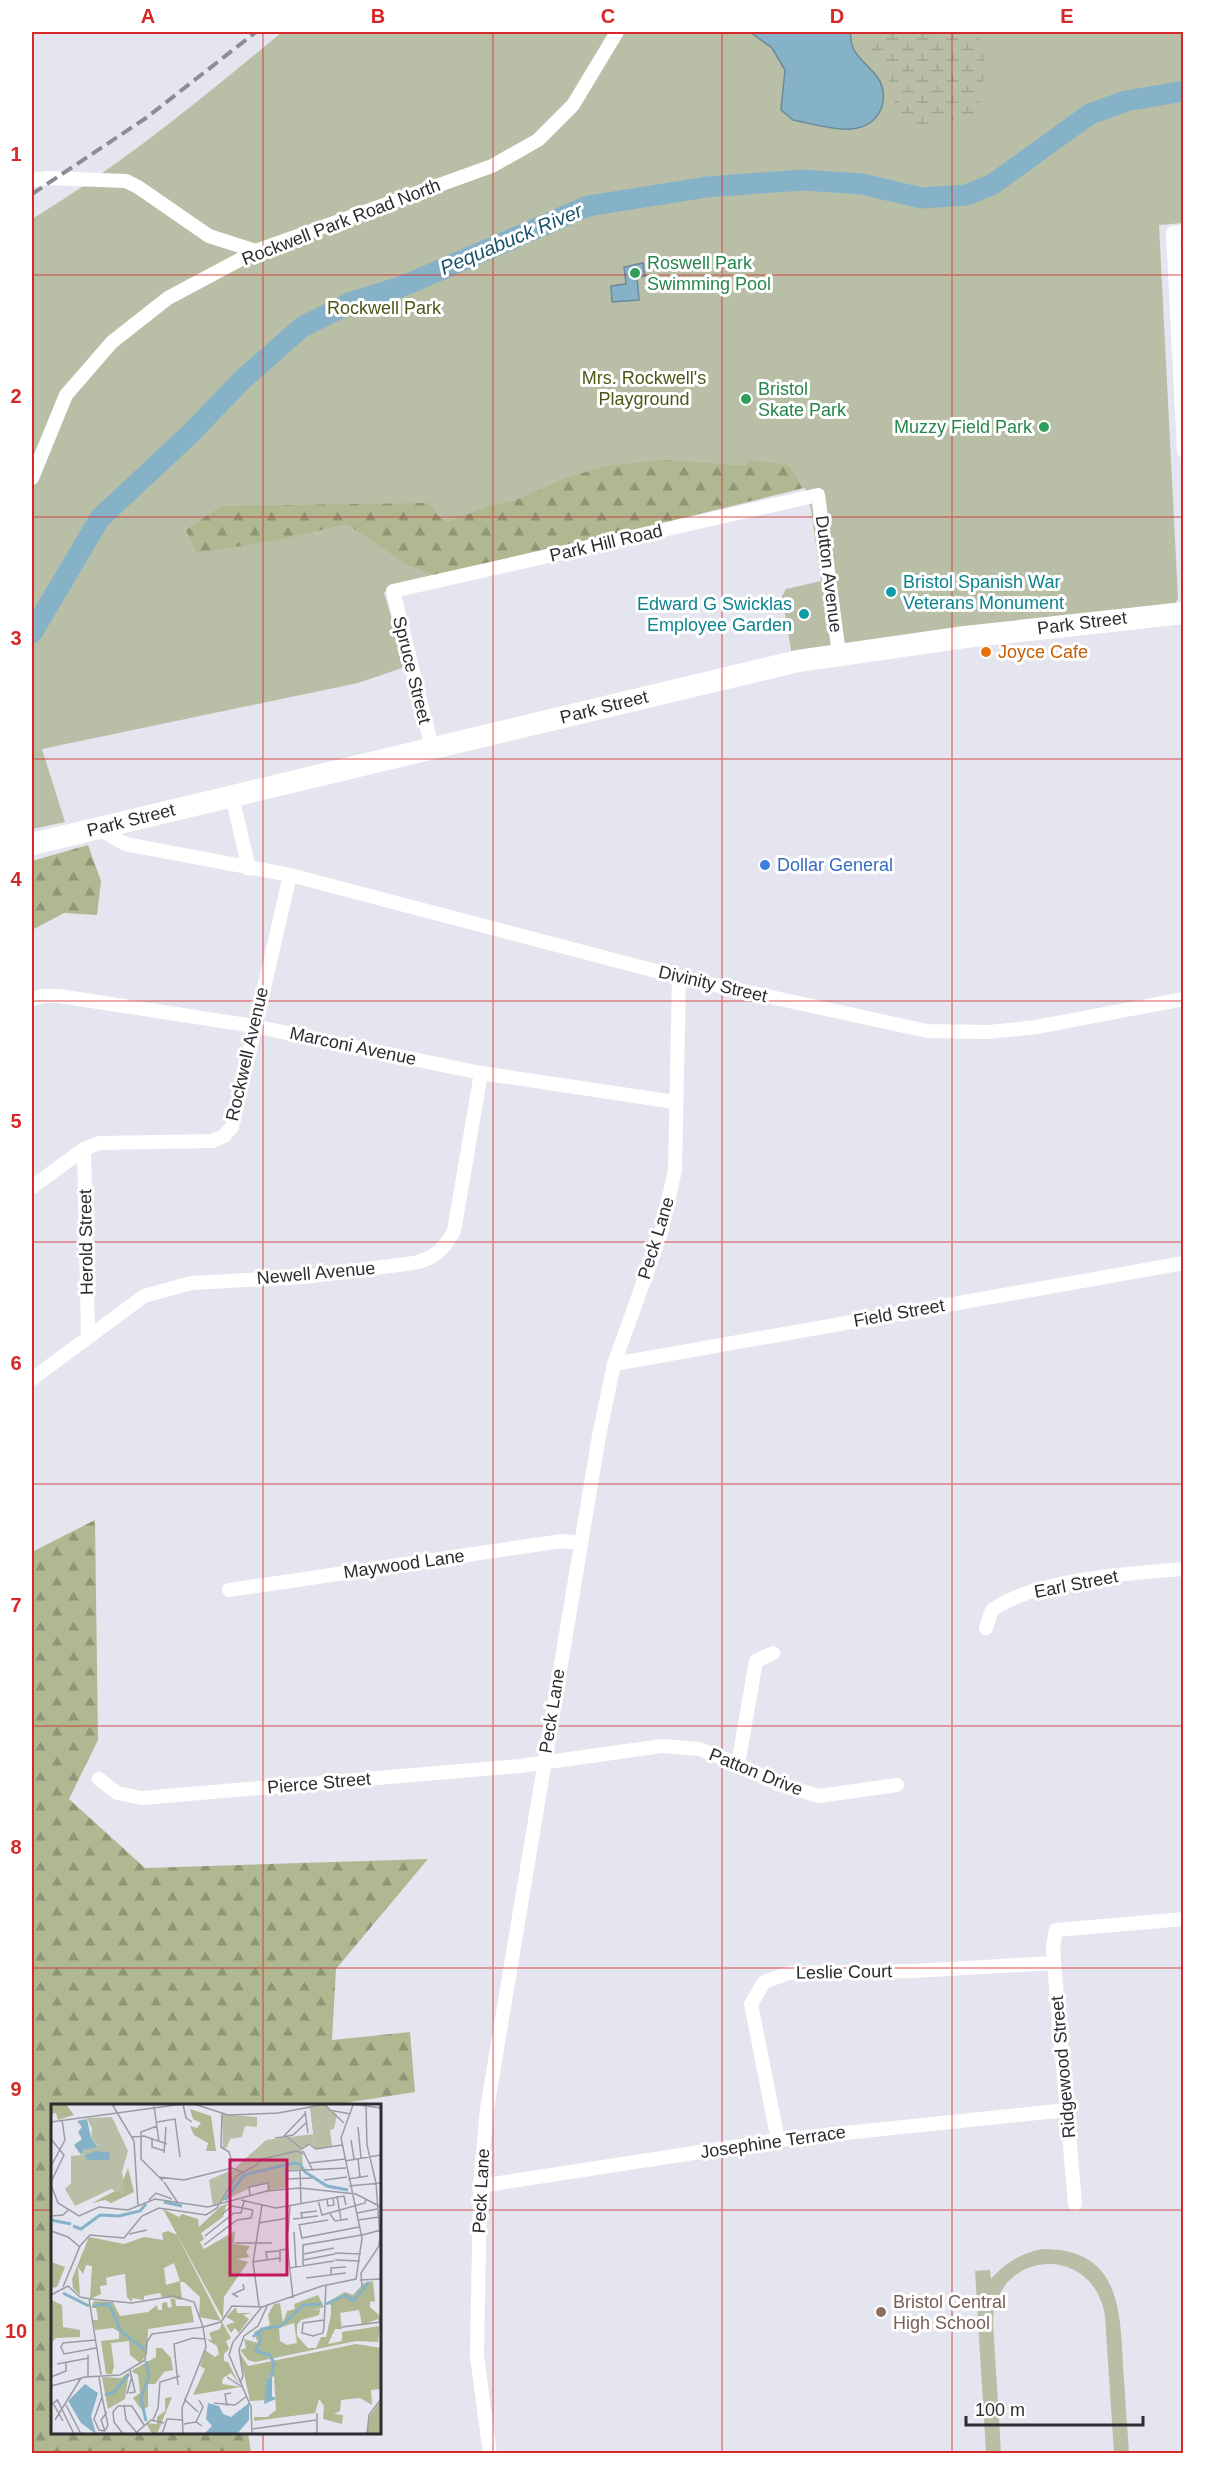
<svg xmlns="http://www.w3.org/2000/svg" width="1215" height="2485" viewBox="0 0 1215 2485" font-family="Arial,sans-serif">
	<defs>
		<pattern id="forest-firs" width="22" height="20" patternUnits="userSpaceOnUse" patternTransform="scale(1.5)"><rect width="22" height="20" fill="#afb890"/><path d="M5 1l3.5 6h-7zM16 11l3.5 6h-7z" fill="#8f9676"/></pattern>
		<pattern id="wetland-marsh" width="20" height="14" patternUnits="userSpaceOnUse" patternTransform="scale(1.5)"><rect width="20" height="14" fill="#b9bfa6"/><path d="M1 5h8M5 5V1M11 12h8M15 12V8" fill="none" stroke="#9fa48f"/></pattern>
	</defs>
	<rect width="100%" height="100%" fill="#e4e5ef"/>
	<g fill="#b9bfa6">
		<path d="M282 32H1183V223L1159 225 1178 598 1176 603 792 656 782 596 786 589 821 581 811 509 805 488 384 592 405 667 358 683 42 749 65 822 32 829V219C124 163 200 100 282 32Z"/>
		<path d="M1043 2249C1119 2249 1120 2307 1123 2365 1125 2395 1127 2424 1129 2453H1114L1105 2316C1094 2244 997 2248 993 2321L1001 2453H986L975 2271 990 2270 991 2279C1006 2262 1021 2253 1043 2249Z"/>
	</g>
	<g fill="url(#forest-firs)">
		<path d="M665 460 746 466 748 460 789 465 802 488 441 578 406 564 347 524 274 541 196 553 186 530 221 506 429 503 438 516 447 522 492 505 514 501 566 478 606 466Z"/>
		<path d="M88 845 101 881 97 915 64 913 32 930V861Z"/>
		<path d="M95 1520 98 1740 69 1799 145 1868 428 1859 336 1969 332 2040 410 2032 415 2092 326 2106H52V2432L248 2433 251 2453H32V1552Z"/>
	</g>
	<path fill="url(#wetland-marsh)" d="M869 32H978L987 70 977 99 987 115 906 129 896 108 889 81 873 55Z"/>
	<g fill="#86b2c7" stroke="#6b8a9a" stroke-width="1.5">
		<path d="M750 32H851C848 54 866 61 878 78 884 87 885 99 881 109 866 143 820 125 793 120L781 110 785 70 772 48Z"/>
		<path d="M643 263 645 276 637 277 639 300 612 302 611 286 626 284 624 267Z"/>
	</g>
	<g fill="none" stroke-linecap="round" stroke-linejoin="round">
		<path stroke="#86b2c7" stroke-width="21" d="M32 633 100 518 190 434 242 380 302 327 352 302 403 286 588 206 707 187 803 180 862 184 921 198 967 195 993 184 1090 114 1126 101 1184 91"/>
		<g stroke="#fff" stroke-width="14">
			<path d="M32 180 47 178 126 181 138 187 209 236 256 251"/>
			<path d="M1184 232 1173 233 1184 451"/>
			<path d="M32 478 66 395 112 342 168 298 256 251 492 166 538 140 573 105 617 32"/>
			<path d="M432 748 393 591 818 495 839 654"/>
			<path d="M232 796 249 869"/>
			<path d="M99 829 125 844 290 875 679 977 927 1031 989 1032 1036 1027 1184 999"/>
			<path d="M32 999 43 996H59L254 1026 481 1073 675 1102"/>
			<path d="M84 1149 88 1335"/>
			<path d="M32 1187 84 1149 99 1143 212 1141 224 1136 232 1127 290 875"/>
			<path d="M614 1364 1184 1263"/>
			<path d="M32 1379 144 1296 191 1283 304 1277 414 1263C435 1258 443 1250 454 1231L481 1073"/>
			<path d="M229 1590 562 1541 579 1543"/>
			<path d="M986 1628 992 1610C1036 1579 1130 1573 1184 1569"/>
			<path d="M738 1764 756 1661 773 1653"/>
			<path d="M99 1779 117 1793 142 1798 520 1766 662 1746 699 1749 738 1764 778 1784 819 1796 897 1785"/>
			<path d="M778 2140 751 2004 764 1982 789 1973 914 1971 1054 1963"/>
			<path d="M480 2186 778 2140 1067 2110"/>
			<path d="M1075 2204 1054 1963 1053 1946 1056 1930 1184 1919"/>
			<path d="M490 2454 477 2356 480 2186 487 2109 599 1436 614 1364 661 1233 675 1170 679 977"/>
		</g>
		<path stroke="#fff" stroke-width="22" d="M32 844 798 661 965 637 1184 613"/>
		<path stroke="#8c8d94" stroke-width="4" stroke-dasharray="12 6" stroke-linecap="butt" d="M32 194 146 118 256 32"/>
	</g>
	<path fill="none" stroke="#d62828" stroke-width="1.5" stroke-opacity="0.55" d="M263 32V2106M493 32V2454M722 32V2454M952 32V2454M32 275H1184M32 517H1184M32 759H1184M32 1001H1184M32 1242H1184M32 1484H1184M32 1726H1184M32 1968H1184M32 2210H52M380 2210H1184M263 2432V2454"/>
	<g fill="#2e9e5b" stroke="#fff" stroke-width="2">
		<circle cx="635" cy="273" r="6"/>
		<circle cx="746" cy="399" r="6"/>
		<circle cx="1044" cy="427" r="6"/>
	</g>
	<g fill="#0f9aa8" stroke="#fff" stroke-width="2">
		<circle cx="891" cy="592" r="6"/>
		<circle cx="804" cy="614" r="6"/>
	</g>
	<circle fill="#e8710a" stroke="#fff" stroke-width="2" cx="986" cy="652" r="6"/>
	<circle fill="#3f7fe0" stroke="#fff" stroke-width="2" cx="765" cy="865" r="6"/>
	<circle fill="#8d6e63" stroke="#fff" stroke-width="2" cx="881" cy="2312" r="6"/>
	<g text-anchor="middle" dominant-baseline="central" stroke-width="6" stroke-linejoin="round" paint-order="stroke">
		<g font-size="18" fill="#2d2d31" stroke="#fff">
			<text transform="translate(341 222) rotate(-21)">Rockwell Park Road North</text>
			<text transform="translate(606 543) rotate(-13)">Park Hill Road</text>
			<text transform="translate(829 574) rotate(83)">Dutton Avenue</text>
			<text transform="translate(1082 623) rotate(-7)">Park Street</text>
			<text transform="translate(412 670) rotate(76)">Spruce Street</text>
			<text transform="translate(604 707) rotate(-14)">Park Street</text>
			<text transform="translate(131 820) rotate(-14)">Park Street</text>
			<text transform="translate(713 984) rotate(13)">Divinity Street</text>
			<text transform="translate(353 1046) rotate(12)">Marconi Avenue</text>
			<text transform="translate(247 1054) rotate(-77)">Rockwell Avenue</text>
			<text transform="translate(656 1238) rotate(-73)">Peck Lane</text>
			<text transform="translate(86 1242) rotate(-91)">Herold Street</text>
			<text transform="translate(316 1273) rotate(-5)">Newell Avenue</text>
			<text transform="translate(899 1313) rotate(-10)">Field Street</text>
			<text transform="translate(404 1564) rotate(-8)">Maywood Lane</text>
			<text transform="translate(1076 1584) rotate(-11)">Earl Street</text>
			<text transform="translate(552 1711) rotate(-81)">Peck Lane</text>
			<text transform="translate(756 1772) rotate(22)">Patton Drive</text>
			<text transform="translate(319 1783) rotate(-5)">Pierce Street</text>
			<text transform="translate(844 1972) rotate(-1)">Leslie Court</text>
			<text transform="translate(1063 2067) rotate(-95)">Ridgewood Street</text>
			<text transform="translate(773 2142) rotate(-8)">Josephine Terrace</text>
			<text transform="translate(481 2191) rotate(-87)">Peck Lane</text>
		</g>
		<g font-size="18" fill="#27864d" stroke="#fff" text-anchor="start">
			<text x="647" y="263">Roswell Park<tspan x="647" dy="21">Swimming Pool</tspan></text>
			<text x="758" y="389">Bristol<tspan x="758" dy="21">Skate Park</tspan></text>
			<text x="1032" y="427" text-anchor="end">Muzzy Field Park</text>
		</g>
		<g font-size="18" fill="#4d5718" stroke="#fff">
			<text x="384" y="308">Rockwell Park</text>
			<text x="644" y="378">Mrs. Rockwell's<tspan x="644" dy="21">Playground</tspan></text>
		</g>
		<g font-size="18" fill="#0d838f" stroke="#fff" text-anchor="start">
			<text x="903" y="582">Bristol Spanish War<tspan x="903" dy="21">Veterans Monument</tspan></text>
			<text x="792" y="604" text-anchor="end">Edward G Swicklas<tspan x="792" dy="21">Employee Garden</tspan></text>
		</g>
		<g font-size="18" fill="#c56008" stroke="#fff" text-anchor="start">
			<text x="998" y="652">Joyce Cafe</text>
		</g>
		<g font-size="18" fill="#366cbe" stroke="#fff" text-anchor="start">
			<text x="777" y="865">Dollar General</text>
		</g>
		<g font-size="18" fill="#785e54" stroke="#fff" text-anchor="start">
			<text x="893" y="2302">Bristol Central<tspan x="893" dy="21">High School</tspan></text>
		</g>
		<g font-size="20" font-style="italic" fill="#1b536a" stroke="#fff">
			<text transform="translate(511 239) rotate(-23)">Pequabuck River</text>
		</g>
	</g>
	<g transform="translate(51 2104)">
		<rect width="330" height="330" fill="#e4e5ef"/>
		<path d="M61 13 77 47 71 68 74 87 72 91 60 85 24 102 14 85 20 79V52L31 51V46L47 42 40 34 41 25 36 14ZM262 30 264 45 260 40 251 45 252 65 233 66 234 84 216 86 217 79 203 82 162 102 158 76 183 65 215 36Z" fill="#b9bfa6"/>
		<path d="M0 0H15L23 11 7 16 5 9 0 10ZM139 5 160 12 165 47H155L157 39 143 31 139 22 146 24 150 19 142 15ZM77 64 83 88 60 99 54 96 41 99 64 87 73 90 72 76ZM182 98 175 102 172 113 150 129 153 135 149 138 153 145 184 127 183 140 199 142 195 148 199 153 186 155 197 158 173 193 172 215 112 105 128 113 131 110 147 115 148 123 170 102ZM117 127 126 131 170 217 148 213 149 193 133 178H129L131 196 111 193 109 189 93 192V196L81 194V198L76 193 74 170 62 172 55 174 56 181 49 182 50 190 39 195 41 162 35 161 32 170 27 163 29 191 22 184 21 175 38 133 73 140 93 133 112 136 111 129ZM123 159 129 177 115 181 113 164ZM0 158 14 163 6 183 0 184ZM322 177 324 197 319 198V203L330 213 327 238 305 237 204 258 197 256 189 246 195 244 193 235 207 239 203 228 219 221 217 211 223 200 229 199 232 219 236 207 244 205 243 200 267 191 273 203 259 207 269 205 268 211 250 216 246 221V232L257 244H265L270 233H275L280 211V201L275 199 294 188 302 191 313 179ZM308 206 311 221 327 215 329 222 291 228V237L277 240 284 225H291L289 209ZM243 219 246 239 236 241 229 237 228 224ZM0 191V196L11 201 12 223 29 226V233L5 234 0 239ZM119 193 124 194 125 202H140L143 218 97 225 96 250 89 259 79 251 78 237 60 239 63 262 61 270H55L50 237 68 235V228L62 224 44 226 42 216H47L46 209 45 204H40L43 197 62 198 69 212 97 208 106 201 107 206H111V199L116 198 117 204 121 203ZM185 203 186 209H201L192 211 198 215 188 229 184 224 180 229 175 221 184 218 175 213ZM171 218 180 234 175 237 178 245 173 250V257L177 258 188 280 180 269 172 274 171 280 190 283 142 291 154 265 149 262 154 246 164 253 168 250 166 242 155 235 161 236 158 229 169 225ZM305 240 330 244V285L320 286 321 301 309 294 290 296 289 307 283 310 292 311 291 320 272 315 273 302 268 295 264 309 203 317V313H216L225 306 223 272 216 274 215 296 199 297 188 247 197 262ZM105 244H111L120 254 122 266 113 268 104 280H97V303L90 305 82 294 89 289 87 271 80 267 105 253ZM78 268 74 295 57 305 51 273 70 274ZM121 293 106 330H101L95 319 106 320V313L114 307V294ZM330 297V330H316L318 313Z" fill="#afb890" fill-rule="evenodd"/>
		<path d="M274 1 286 11 283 25 279 26 281 42 264 45 259 4ZM171 10 206 13V23L194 22 191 33 179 35 176 43 172 45Z" fill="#b9bfa6"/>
		<path d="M36 15 40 34 47 43 32 46 30 51 23 41 19 44 31 35 27 28 31 23 26 17ZM44 47 58 48 59 56H36L34 51ZM221 273V292L225 295 213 300 216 274ZM34 280 47 289 40 312 45 330 30 319 17 297ZM157 299 168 302 172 310 180 313 198 299V316L186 330H153L161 322 155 315Z" fill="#86b2c7"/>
		<path fill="none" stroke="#86b2c7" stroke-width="3" d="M174 96 193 71 242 59 249 60 254 68 276 82 297 86M113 98 131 102M0 116 20 120M22 122 30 125 49 111 68 112 89 107 95 100M12 189 38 202M275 200 295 191 302 197 318 178M42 202 58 200 70 227 94 246M231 221 253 201 271 200M207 227 210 235 205 247 219 251 223 259 220 273M202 233 211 225 230 222M95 257 98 272 90 294 95 317M54 291 63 288 78 270"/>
		<path fill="none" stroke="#9b9ba3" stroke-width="1.5" d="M61 0 83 37 87 102M132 0 135 14 141 18M143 0 177 11 227 9 276 0M300 0 330 4M274 1 293 19M103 2 108 38M278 6 300 10M254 7 257 29M171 9 170 43 178 48 180 55M0 18 132 0M106 18 124 15 129 53M106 22 90 28V55L112 77M307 23 310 54M235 32 251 45M81 33 93 32 116 40M232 33 242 31 256 18M224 34 232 33 255 9M0 35 13 51 0 78M101 35V43L114 47M300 36 303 55M251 45 258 40 265 45 291 41M252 47 262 67M113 49 115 23M307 55 309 73M294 57 330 51M258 59 294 55M0 62 14 36 11 16M249 66 250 99M108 73 133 76 181 64 191 68M234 75 261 74M297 75 317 72M273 76 296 73M113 78 127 99M0 81 7 99 28 112 48 103 77 106 104 95 157 103 216 87 249 84 305 90 330 103M298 82 330 79M235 84 234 67 295 64M199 91 198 83 217 79 218 86M286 92 290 116M276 95 277 102 283 101 282 94M98 96 105 89 121 95M190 96 225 104 293 92 295 101M267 96 271 111 314 99 315 95M306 109 326 105M171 110 181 102 202 106M279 110 284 117 297 115M0 112 12 111 17 106M251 114 250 109 266 107M242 115 267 112M307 116 328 113M208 119 237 114M248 120 251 134 308 123M247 121 277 116M0 127 17 133 29 143M237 128 239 102M243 128 245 163M235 129 242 194M78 130 96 126M311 131 330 126M154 132 183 109H190L193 97M184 139H221M153 141 186 116 200 114 202 106M284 149 310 150M253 150 283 144M216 155 215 148 228 147M252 156 284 150M284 156 309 157M202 158 229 154M229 158V146L238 145M252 162V141L311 131M238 164 283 157M280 170V164L295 163M255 174 295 169M309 176 330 175M12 183 29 142 39 131 73 134 91 112 108 104 155 111 166 104 185 72 204 62 211 55 246 47 252 50M311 183 310 169 328 142 329 133 325 79 316 41 315 1M0 191 17 182 29 193 40 195 81 199 123 192 143 198 152 223 170 218 181 202 211 203 271 182 305 175 311 134 290 34 302 1M187 193 182 190 193 185 192 180M38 195 50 271M208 202 202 158 211 101M273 216 252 219 251 229 262 232 272 229 273 222 275 181M291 223 330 218M44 236 12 239 10 243 13 250 45 244M6 260 38 254M37 272V251M48 272 51 293 43 315 48 326 54 327M0 273 15 267V258M176 273 191 283M189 279 192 272 188 246 193 232 207 222 217 200M127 281 123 240 142 234 154 235M0 282 34 273 69 271 94 256 96 238 101 230 152 223 155 243 131 304 132 330M78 289 84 288 79 266M76 290 81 272M51 293 57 321 54 327M6 295 23 330M133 295 147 308M7 296 2 299 12 317M163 299 184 301 196 292M15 301 30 330M73 301 75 316 87 330M176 302 174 290 180 289M266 309V330M4 316 30 274M102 316 107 304 109 278 129 272M145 318 152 303 148 296M133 320 145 318 151 322M202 325 265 316M54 327 50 316 56 308M86 328 100 316 113 319M72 330 63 318 62 308 67 302H81L93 321M111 330 116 315 132 316M201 330 200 303 178 251 182 238 211 203M316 330 318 311 330 295"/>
		<path fill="#c2185b" fill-opacity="0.15" stroke="#c2185b" stroke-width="3" d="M179 56H236V171H179Z"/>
		<rect width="330" height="330" fill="none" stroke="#2d2d31" stroke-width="3"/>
	</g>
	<rect width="1215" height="2485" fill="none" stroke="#ffffff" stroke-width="66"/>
	<path d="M966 2416v9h177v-9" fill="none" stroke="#2d2d31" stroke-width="3"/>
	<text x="975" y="2416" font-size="18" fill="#2d2d31" stroke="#ffffff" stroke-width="4.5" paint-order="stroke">100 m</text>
	<rect x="33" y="33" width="1149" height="2419" fill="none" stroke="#d62828" stroke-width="2"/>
	<g font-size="20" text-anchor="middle" font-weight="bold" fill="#d62828">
		<text x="148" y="23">A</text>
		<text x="378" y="23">B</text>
		<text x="608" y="23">C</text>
		<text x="837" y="23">D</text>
		<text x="1067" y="23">E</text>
		<text x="16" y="161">1</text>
		<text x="16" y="403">2</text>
		<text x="16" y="645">3</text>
		<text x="16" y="886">4</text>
		<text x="16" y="1128">5</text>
		<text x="16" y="1370">6</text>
		<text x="16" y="1612">7</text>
		<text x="16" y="1854">8</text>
		<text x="16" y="2096">9</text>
		<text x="16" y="2338">10</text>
	</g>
</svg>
